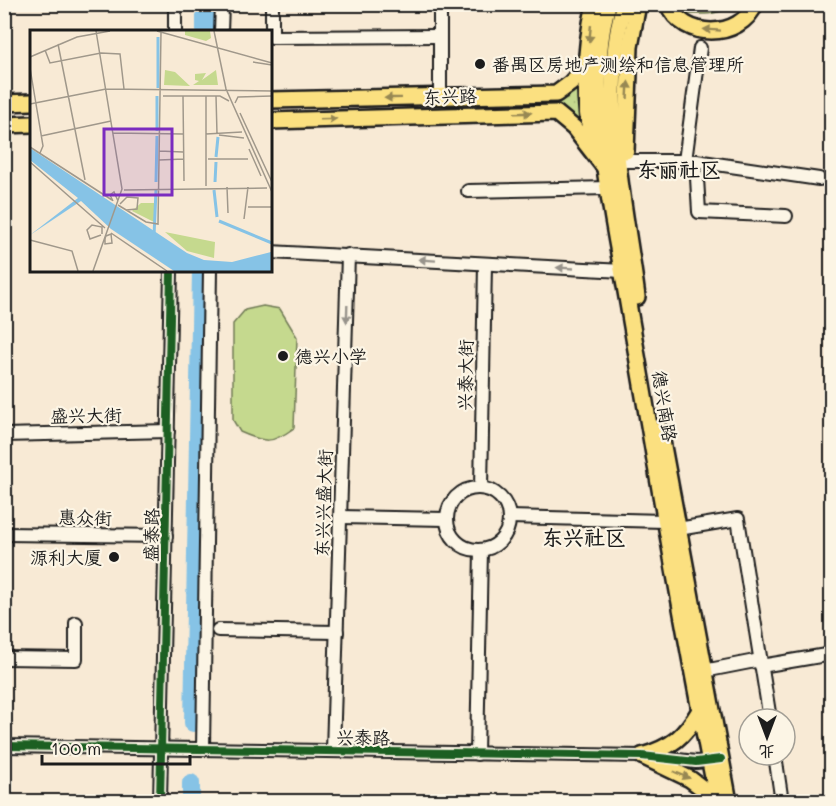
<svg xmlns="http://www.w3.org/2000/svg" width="836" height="806" viewBox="0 0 836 806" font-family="Mali,'LXGW WenKai TC',sans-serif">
	<defs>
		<pattern id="grass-dots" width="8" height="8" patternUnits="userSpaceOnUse" patternTransform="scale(1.5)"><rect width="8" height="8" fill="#c5d98e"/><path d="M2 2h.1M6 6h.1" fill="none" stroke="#a9ba7a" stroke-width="1.8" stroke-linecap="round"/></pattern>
	</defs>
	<rect width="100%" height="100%" fill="#f8ead5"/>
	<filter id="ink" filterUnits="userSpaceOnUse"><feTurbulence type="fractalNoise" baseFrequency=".0167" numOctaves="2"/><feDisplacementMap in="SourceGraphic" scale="12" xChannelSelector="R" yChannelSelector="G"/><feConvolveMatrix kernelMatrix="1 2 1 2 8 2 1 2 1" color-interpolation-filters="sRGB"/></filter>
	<g filter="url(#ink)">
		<g fill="url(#grass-dots)" stroke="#707a55" stroke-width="1.5">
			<path d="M675 5H733C718 16 701 14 683 14Z"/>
			<path d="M584 81 587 135 552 104Z"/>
		</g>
		<path fill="#c5d98e" stroke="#707a55" stroke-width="1.5" d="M263 306 280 309 297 337 294 428C272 444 265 443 240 432L233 420V324L245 310Z"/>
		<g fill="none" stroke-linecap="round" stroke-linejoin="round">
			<g stroke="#86c3e6" stroke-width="18">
				<path d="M205 32V4"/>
				<path d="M193 723 201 270"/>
				<path d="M191 802V783"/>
			</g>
			<defs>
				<g id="minor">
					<path d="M272 4V37L440 36"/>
					<path d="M440 4V97"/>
					<path d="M175 32V4"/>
					<path d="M221 32 222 4"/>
					<path d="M626 161H696L819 179"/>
					<path d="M685 161 700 48"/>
					<path d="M696 161 699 212 786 216"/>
					<path d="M468 191 609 188"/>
					<path d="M270 252 623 271"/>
					<path d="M4 435 168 431"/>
					<circle cx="478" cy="519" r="31"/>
					<path d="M481 488 485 264"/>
					<path d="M340 517 446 519"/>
					<path d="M509 517 664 521"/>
					<path d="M678 529 738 519 770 719"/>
					<path d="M4 534 166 536"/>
					<path d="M218 630 337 632"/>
					<path d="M4 658 76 659V623"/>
					<path d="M761 666 832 654"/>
					<path d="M704 671 760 660"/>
					<path d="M4 746 642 756 696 762 717 760"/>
					<path d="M203 749 210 270"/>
					<path d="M333 751 348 255"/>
					<path d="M477 754 481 550"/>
					<path d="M775 755 782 802"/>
					<path d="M160 802 171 270"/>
				</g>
				<g id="major">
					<path d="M608 4C582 96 615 222 630 315 658 477 685 640 718 802"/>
					<path d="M624 4C598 98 625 202 637 297"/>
					<path d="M668 4C683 40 740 40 755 4"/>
					<path d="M270 100 556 94 571 83 587 65"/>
					<path d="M4 103 32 102"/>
					<path d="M270 121 556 113 574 128 605 168"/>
					<path d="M4 125 32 124"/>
					<path d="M594 149C582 103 584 50 595 4"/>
					<path d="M626 151 630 47 638 4"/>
					<path d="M660 430 729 802"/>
					<path d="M642 756 690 779 718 800"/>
					<path d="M642 756C672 747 684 737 700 710"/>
				</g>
			</defs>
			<use href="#minor" stroke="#1c1c1c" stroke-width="16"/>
			<use href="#major" stroke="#1c1c1c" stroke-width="20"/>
			<use href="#minor" stroke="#fcf5e5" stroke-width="12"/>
			<use href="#major" stroke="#fbe080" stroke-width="15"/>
			<defs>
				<g id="cycleway">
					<path d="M4 746 642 756 696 762 721 759"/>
					<path d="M160 802 171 270"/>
				</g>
			</defs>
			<use href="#cycleway" stroke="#fcf5e5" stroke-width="11"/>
			<use href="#cycleway" stroke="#1b5e20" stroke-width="8"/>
		</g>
		<defs><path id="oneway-solid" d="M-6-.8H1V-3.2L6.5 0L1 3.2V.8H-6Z" transform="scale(1.5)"/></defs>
		<g fill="#978853">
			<use href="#oneway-solid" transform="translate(712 30) rotate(-176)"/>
			<use href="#oneway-solid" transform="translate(590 34) rotate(96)"/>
			<use href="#oneway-solid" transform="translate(628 90) rotate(-87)"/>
			<use href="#oneway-solid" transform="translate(393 98) rotate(179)"/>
			<use href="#oneway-solid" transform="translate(523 113) rotate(-2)"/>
			<use href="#oneway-solid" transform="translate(328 119) rotate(-2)"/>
			<use href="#oneway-solid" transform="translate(682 775) rotate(23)"/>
		</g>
		<g fill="#97938b">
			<use href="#oneway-solid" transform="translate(427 260) rotate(-176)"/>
			<use href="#oneway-solid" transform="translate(565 268) rotate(-177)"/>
			<use href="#oneway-solid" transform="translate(347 314) rotate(92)"/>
		</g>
	</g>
	<g fill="#1c1c1c" stroke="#fcf5e5" stroke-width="2">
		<circle cx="480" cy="64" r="6"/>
		<circle cx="283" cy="356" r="6"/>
		<circle cx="114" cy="557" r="6"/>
	</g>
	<g text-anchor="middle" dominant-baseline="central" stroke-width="4.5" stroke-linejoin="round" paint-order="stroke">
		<g font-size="18" fill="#1c1c1c" stroke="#fcf5e5" text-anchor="start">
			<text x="492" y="64">番禺区房地产测绘和信息管理所</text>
			<text x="295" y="356">德兴小学</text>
			<text x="102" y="557" text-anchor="end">源利大厦</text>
		</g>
		<g font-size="18" fill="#1c1c1c" stroke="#fcf5e5">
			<text transform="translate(450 96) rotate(-2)">东兴路</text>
			<text transform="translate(465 375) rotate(-89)">兴泰大街</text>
			<text transform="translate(665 406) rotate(81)">德兴南路</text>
			<text transform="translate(86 415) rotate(-1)">盛兴大街</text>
			<text transform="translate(323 503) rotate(-88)">东兴兴盛大街</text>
			<text transform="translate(85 517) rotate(1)">惠众街</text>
			<text transform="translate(151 535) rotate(-89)">盛泰路</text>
			<text transform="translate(363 737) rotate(1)">兴泰路</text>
		</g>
		<g font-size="21" font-weight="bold" fill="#1c1c1c" stroke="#fcf5e5">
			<text x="679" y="168">东丽社区</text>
			<text x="584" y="536">东兴社区</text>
		</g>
	</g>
	<g transform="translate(30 30)">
		<rect width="242" height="242" fill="#f8ead5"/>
		<path d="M135 202 185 212 184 228 157 221Z" fill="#c5d98e"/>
		<path d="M135 40 145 42 160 56 134 55ZM186 40 188 55H163L169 51 165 50V44L176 43 172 50Z" fill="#c5d98e"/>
		<path d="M155 1H180L181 8 176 11 155 5ZM111 173H124V192L102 181Z" fill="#c5d98e"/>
		<path d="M0 118 157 223 174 230 202 232 241 222V241H144L81 199 51 171 0 205 48 168 0 130Z" fill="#86c3e6"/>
		<path fill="none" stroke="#86c3e6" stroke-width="3" d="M128 58V7M127 101V66M186 127 188 107M126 152 127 106M185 152 186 132M184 160 187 187M189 191 242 213M124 206 126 160"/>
		<path fill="none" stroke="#a0988b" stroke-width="1.5" d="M127 1 242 33M184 1 196 59 242 162M28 14 55 150M15 20 20 33 71 23 90 24 94 59M0 27 47 7 80 1M223 32 242 35M0 38 13 116 10 123M133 66H190L199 71M153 66 154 151M186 66 187 104M205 73 208 67 242 66M0 74 76 59 242 61M210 83 242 152M83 103 153 104M176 104 212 102M189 105 214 108M11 106 81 91M0 117 82 170M219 119 231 146M129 121 153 122M178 129H218M129 130 154 129M0 132 75 198M176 156V66M197 157 198 183M94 160 237 158M83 171 80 165 84 162 88 171M90 174 97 167 108 168 107 179 96 180M88 175 116 192 128 194 131 2M218 177H241M214 189 218 157M81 203 137 241M71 205 60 209 57 200 62 195 72 197V204M0 210 42 221 48 241M74 210 75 207 76 206 81 204 82 213 75 214V209L76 205M63 241 92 159 66 1"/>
		<path fill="#7b2cbf" fill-opacity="0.15" stroke="#7b2cbf" stroke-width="3" d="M74 99H142V165H74Z"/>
		<rect width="242" height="242" fill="none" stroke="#1c1c1c" stroke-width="3"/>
	</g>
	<rect width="836" height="806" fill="none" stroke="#fcf5e5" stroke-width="24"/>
	<rect x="12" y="12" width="812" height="782" fill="none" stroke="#1c1c1c" stroke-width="2" filter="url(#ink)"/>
	<g transform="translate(767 737) rotate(180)"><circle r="28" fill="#fcf5e5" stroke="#a29e95" stroke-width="1.5"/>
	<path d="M0-4.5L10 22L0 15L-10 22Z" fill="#1c1c1c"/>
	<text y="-9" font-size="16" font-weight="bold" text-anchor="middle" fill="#1c1c1c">北</text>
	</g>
	<path d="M42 755v9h148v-9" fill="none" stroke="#1c1c1c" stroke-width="3"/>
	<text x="51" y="755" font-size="18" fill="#1c1c1c" stroke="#fcf5e5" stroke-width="4.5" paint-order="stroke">100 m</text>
</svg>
